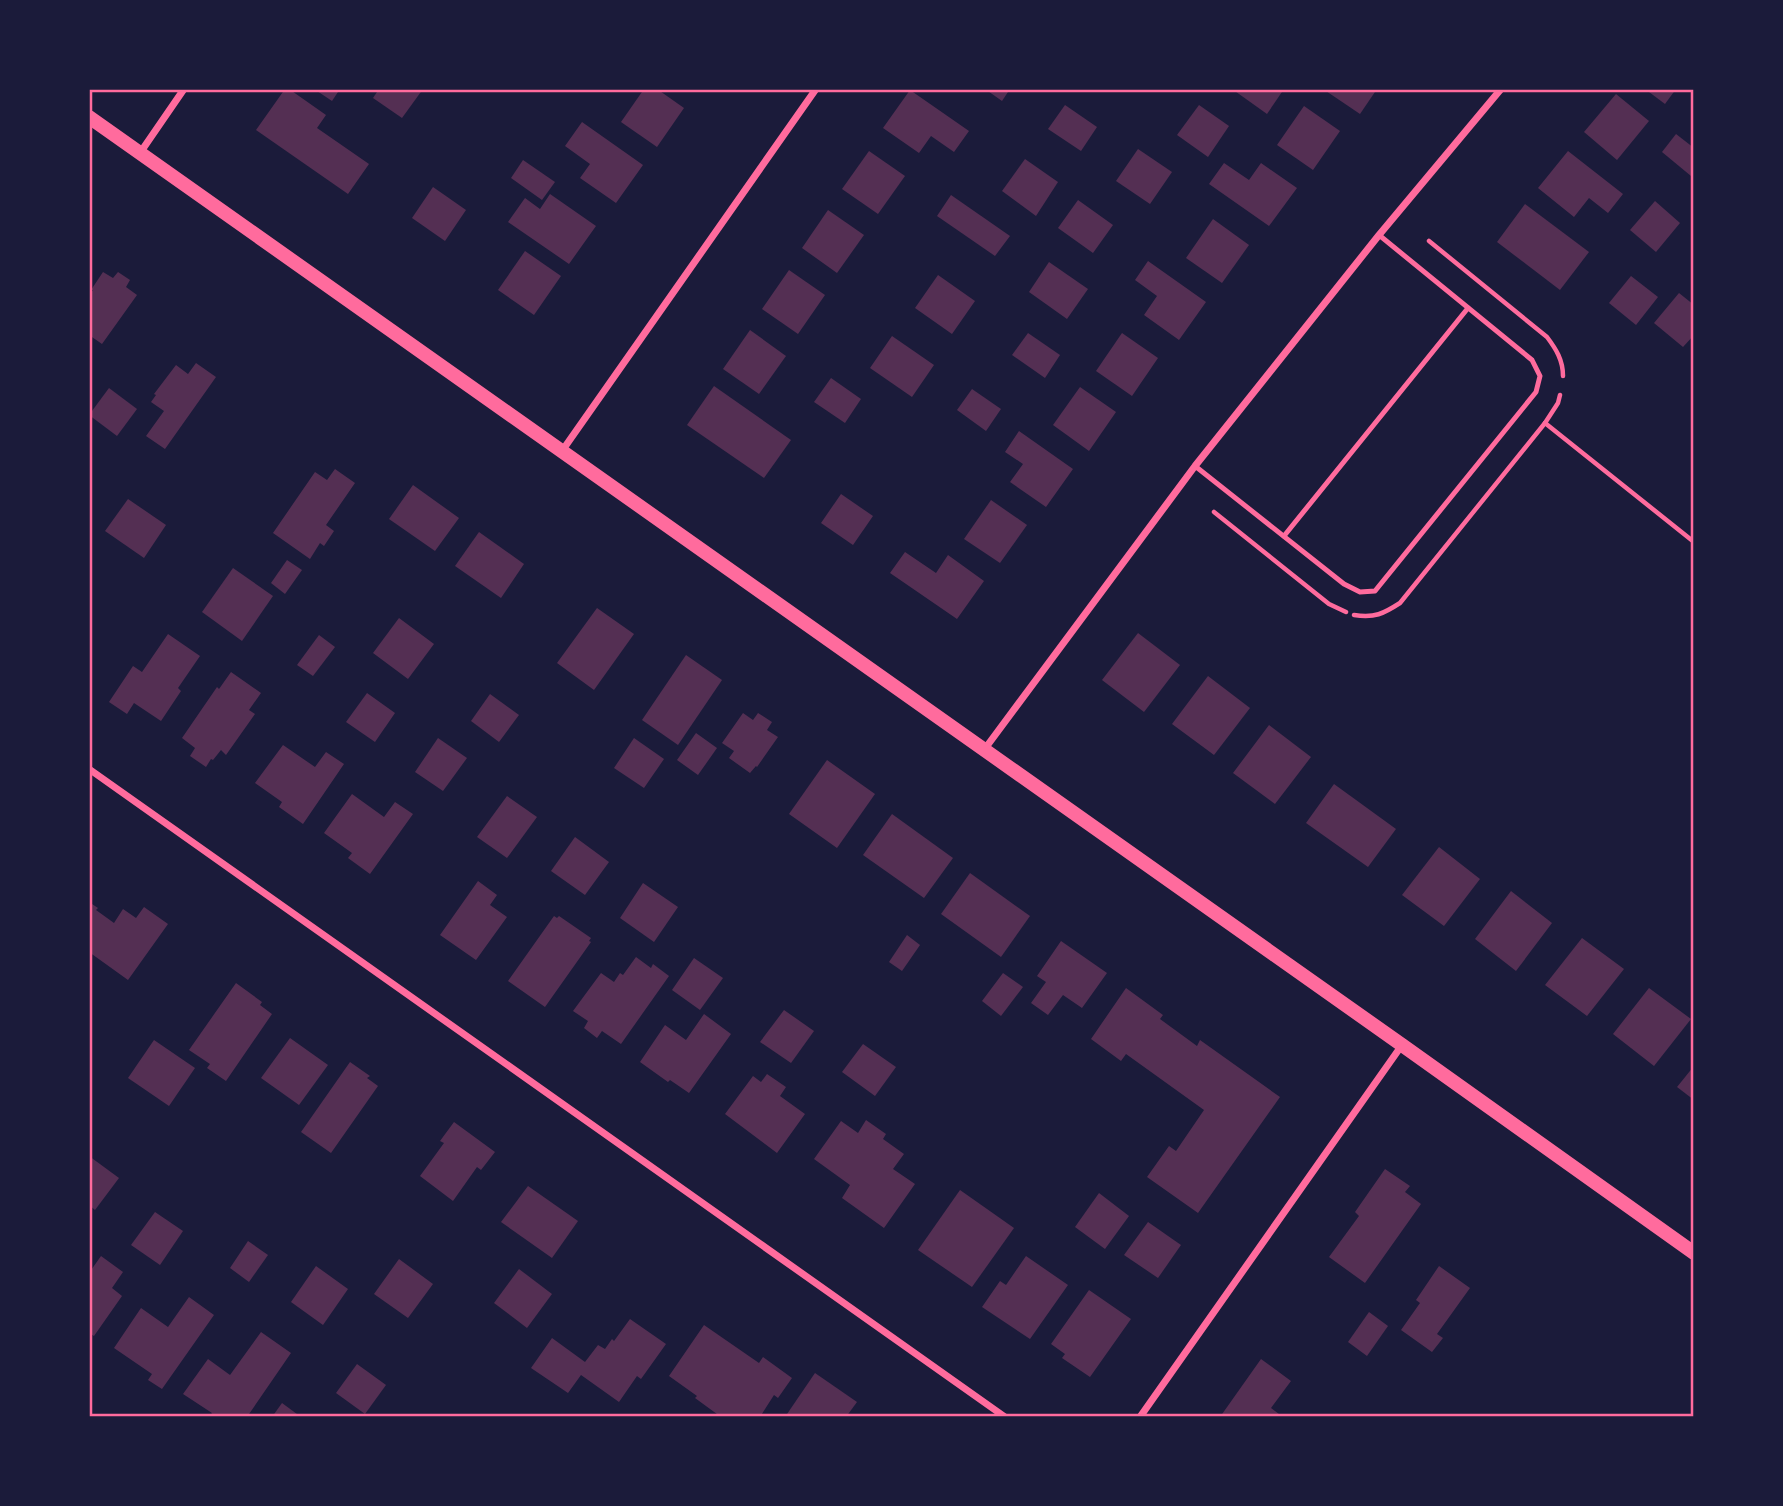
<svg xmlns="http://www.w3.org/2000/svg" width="1783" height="1506" viewBox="0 0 1783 1506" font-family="'Asap Condensed',sans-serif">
	<rect width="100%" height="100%" fill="#1b1b3a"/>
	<g fill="#542f53">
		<path d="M285 89H289L326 115 317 128 369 164 348 194 256 130Z"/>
		<path d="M314 89H340L332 101Z"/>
		<path d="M379 89H423L402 118 373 98Z"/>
		<path d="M644 89H657L684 108 657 147 621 122Z"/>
		<path d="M985 89H1010L1002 101Z"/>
		<path d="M1232 89H1284L1267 114Z"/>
		<path d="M1323 89H1377L1360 114Z"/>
		<path d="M1645 89H1676L1665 104Z"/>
		<path d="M910 90 969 131 954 152 931 136 919 153 883 128Z"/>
		<path d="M1616 94 1649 121 1617 160 1584 132Z"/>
		<path d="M1065 105 1097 127 1081 151 1048 129Z"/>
		<path d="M1199 105 1229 126 1208 157 1177 135Z"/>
		<path d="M1304 106 1340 131 1313 170 1277 145Z"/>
		<path d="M582 122 643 165 616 203 580 178 590 164 565 146Z"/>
		<path d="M1676 134 1694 148V173L1691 176 1662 152Z"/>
		<path d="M1138 149 1172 172 1150 204 1116 181Z"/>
		<path d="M869 151 905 176 878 214 842 189Z"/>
		<path d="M1568 151 1623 194 1608 213 1589 198 1574 217 1538 188Z"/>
		<path d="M1025 159 1058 182 1036 216 1002 191Z"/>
		<path d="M523 160 555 182 542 200 511 178Z"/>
		<path d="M1224 163 1249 180 1261 163 1297 188 1269 226 1209 184Z"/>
		<path d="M433 187 466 210 445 241 412 218Z"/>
		<path d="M550 194 596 226 569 264 508 222 525 198 540 209Z"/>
		<path d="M951 195 1010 236 995 256 937 216Z"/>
		<path d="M1078 200 1113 225 1093 253 1058 228Z"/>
		<path d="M1655 201 1680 223 1656 252 1630 230Z"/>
		<path d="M1525 204 1589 252 1560 290 1497 242Z"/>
		<path d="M828 210 864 235 837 273 802 248Z"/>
		<path d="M1213 219 1249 245 1222 283 1186 258Z"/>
		<path d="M525 251 561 276 534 315 498 290Z"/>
		<path d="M1148 261 1206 302 1179 340 1144 315 1157 296 1135 280Z"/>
		<path d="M1049 262 1088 289 1067 319 1029 292Z"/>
		<path d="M789 270 825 295 798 334 762 309Z"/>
		<path d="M103 272 113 278 118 272 130 280 126 287 137 295 102 344 89 335V296L93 290H91Z"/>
		<path d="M938 275 975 301 952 334 915 308Z"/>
		<path d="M1631 276 1658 297 1636 325 1609 303Z"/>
		<path d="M1679 293 1694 305V335L1683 347 1654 323Z"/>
		<path d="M750 330 786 356 759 394 723 369Z"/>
		<path d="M1028 333 1060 355 1045 378 1012 355Z"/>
		<path d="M1122 333 1158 358 1132 396 1096 371Z"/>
		<path d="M892 336 934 365 912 397 870 368Z"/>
		<path d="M196 363 216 377 165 449 146 436 164 411 151 402 156 395 154 394 176 365 188 374Z"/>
		<path d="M831 378 861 399 845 423 814 402Z"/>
		<path d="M714 386 791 440 764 478 687 425Z"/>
		<path d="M1080 387 1116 412 1089 451 1053 425Z"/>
		<path d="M109 388 137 409 117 436 89 415Z"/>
		<path d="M972 389 1001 409 986 431 957 410Z"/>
		<path d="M1019 431 1073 469 1046 507 1010 482 1023 464 1005 452Z"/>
		<path d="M335 469 355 483 326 525 334 531 324 546 320 543 310 559 273 533 315 472 327 480Z"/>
		<path d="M413 485 459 518 435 551 389 519Z"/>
		<path d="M841 494 873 516 853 545 821 523Z"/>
		<path d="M128 499 166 525 144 558 105 531Z"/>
		<path d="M991 500 1027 525 1000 563 964 539Z"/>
		<path d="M479 532 524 564 501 598 455 566Z"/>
		<path d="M905 552 936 573 948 555 984 581 957 619 890 573Z"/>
		<path d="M287 560 302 570 285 594 271 583Z"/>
		<path d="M233 568 273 596 242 641 202 612Z"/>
		<path d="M597 608 634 634 594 690 557 663Z"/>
		<path d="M399 618 434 644 408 679 373 653Z"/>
		<path d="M1138 633 1180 665 1144 712 1102 680Z"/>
		<path d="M168 634 200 656 178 688 181 691 161 721 134 703 127 714 109 702 133 666 142 672Z"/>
		<path d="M319 635 335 647 313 676 297 665Z"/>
		<path d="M686 655 722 680 678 745 642 720Z"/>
		<path d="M231 672 261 693 249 710 255 714 226 755 221 750 213 760 211 759 206 767 190 756 195 748 182 738 217 687 219 689Z"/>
		<path d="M1208 676 1250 708 1214 755 1172 724Z"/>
		<path d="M367 693 395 713 375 742 346 722Z"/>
		<path d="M490 694 519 715 499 742 471 721Z"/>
		<path d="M743 713 753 720 758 713 772 722 767 730 778 737 757 767 756 766 750 773 729 758 734 751 722 743Z"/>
		<path d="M1269 725 1311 757 1275 804 1233 773Z"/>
		<path d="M696 733 717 748 698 775 677 760Z"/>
		<path d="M438 738 467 758 443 791 415 772Z"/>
		<path d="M634 738 664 759 644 788 614 768Z"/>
		<path d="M283 745 315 767 326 752 344 764 303 824 279 807 282 802 255 783Z"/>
		<path d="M827 760 875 794 837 848 789 814Z"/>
		<path d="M1334 784 1396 829 1368 867 1306 823Z"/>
		<path d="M352 794 384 817 395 802 413 814 370 874 348 858 352 853 324 833Z"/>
		<path d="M507 796 537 817 507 858 477 837Z"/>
		<path d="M892 814 953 858 924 898 863 855Z"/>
		<path d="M575 837 609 862 585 895 551 871Z"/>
		<path d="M1439 847 1480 879 1444 926 1402 895Z"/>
		<path d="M970 873 1030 916 1001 957 941 914Z"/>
		<path d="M478 881 497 895 490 905 507 917 476 960 440 935Z"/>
		<path d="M643 883 678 907 654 942 620 918Z"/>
		<path d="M1511 891 1552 923 1516 971 1475 939Z"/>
		<path d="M89 902 98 908 96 910 114 923 123 909 136 918 144 907 168 924 128 980 89 952Z"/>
		<path d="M554 916 557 918 559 916 591 938 589 941 591 942 545 1007 508 981Z"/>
		<path d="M907 935 920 945 902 971 889 962Z"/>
		<path d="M1582 938 1624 969 1587 1016 1545 985Z"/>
		<path d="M1061 941 1107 973 1082 1008 1063 995 1048 1015 1031 1003 1046 982 1037 976Z"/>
		<path d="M636 957 651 968 653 964 669 976 621 1044 602 1031 597 1038 584 1028 588 1021 573 1011 601 973 614 982 620 973 623 975Z"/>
		<path d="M694 958 723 978 700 1010 672 990Z"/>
		<path d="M1003 973 1023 987 1001 1016 982 1001Z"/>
		<path d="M236 983 262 1002 260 1005 272 1014 226 1081 207 1068 210 1064 189 1050Z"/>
		<path d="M1126 988 1163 1015 1160 1019 1197 1046 1200 1040 1280 1097 1198 1213 1147 1177 1169 1146 1176 1151 1204 1110 1126 1054 1121 1061 1091 1039Z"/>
		<path d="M1649 988 1691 1019 1654 1066 1613 1034Z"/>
		<path d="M784 1010 814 1031 791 1063 760 1042Z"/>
		<path d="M704 1014 731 1034 689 1093 670 1080 668 1082 640 1062 665 1025 686 1040Z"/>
		<path d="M290 1038 328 1065 299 1105 261 1078Z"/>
		<path d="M154 1040 195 1068 169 1106 128 1078Z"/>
		<path d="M863 1044 896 1067 875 1096 842 1072Z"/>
		<path d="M350 1062 370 1076 367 1078 378 1086 331 1153 301 1132Z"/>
		<path d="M1694 1066V1100L1677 1087Z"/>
		<path d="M767 1074 786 1087 780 1096 805 1114 777 1153 725 1114 753 1076 761 1082Z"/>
		<path d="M866 1120 886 1134 883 1139 904 1154 893 1169 915 1184 884 1228 842 1198 850 1185 814 1159 841 1121 858 1133Z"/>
		<path d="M454 1122 495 1152 481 1170 477 1167 453 1201 420 1176 444 1143 440 1141Z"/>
		<path d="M89 1156 119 1178 95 1210 89 1205Z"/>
		<path d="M1385 1169 1410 1186 1405 1192 1421 1204 1365 1283 1329 1257 1359 1216 1355 1212Z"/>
		<path d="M528 1186 578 1221 552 1258 501 1222Z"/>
		<path d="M960 1190 1014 1228 972 1287 918 1250Z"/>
		<path d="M1099 1193 1129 1216 1105 1249 1075 1227Z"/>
		<path d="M155 1212 183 1231 160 1265 131 1245Z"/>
		<path d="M1148 1222 1181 1245 1158 1278 1124 1255Z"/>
		<path d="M248 1241 268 1255 249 1282 230 1268Z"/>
		<path d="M101 1256 123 1272 112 1288 122 1296 94 1336 89 1333V1273Z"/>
		<path d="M1026 1256 1068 1285 1030 1339 982 1307 1000 1281 1006 1285Z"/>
		<path d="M399 1259 433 1284 408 1318 374 1294Z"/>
		<path d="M316 1266 348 1289 323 1325 291 1302Z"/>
		<path d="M1439 1266 1470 1288 1437 1334 1443 1338 1432 1352 1401 1330 1420 1303 1416 1300Z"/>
		<path d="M519 1269 552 1294 527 1328 494 1303Z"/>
		<path d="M1089 1290 1131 1319 1090 1377 1062 1358 1065 1354 1051 1344Z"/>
		<path d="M189 1297 214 1315 162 1389 148 1380 152 1374 114 1348 141 1308 168 1327Z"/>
		<path d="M1369 1312 1388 1326 1367 1356 1348 1342Z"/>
		<path d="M630 1319 666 1344 641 1379 637 1376 619 1402 581 1375 568 1393 531 1368 552 1338 585 1362 598 1345 605 1349 612 1339 614 1341Z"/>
		<path d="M704 1325 759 1363 763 1357 792 1378 778 1398 774 1395 760 1417H726L724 1415 721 1417 695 1398 697 1396 669 1376Z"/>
		<path d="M261 1332 291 1353 247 1417H209L212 1413 183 1394 208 1359 230 1375Z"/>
		<path d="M1261 1359 1291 1381 1271 1408 1283 1417H1220Z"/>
		<path d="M357 1364 386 1385 365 1414 336 1393Z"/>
		<path d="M815 1373 857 1402 846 1417H785Z"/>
		<path d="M282 1403 301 1417H272Z"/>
	</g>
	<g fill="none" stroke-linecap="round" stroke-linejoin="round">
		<g stroke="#ff6b9d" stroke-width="4.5">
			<path d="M1429 241 1547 337C1556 349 1563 360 1563 376"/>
			<path d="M1545 423 1694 542"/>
			<path d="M1214 512 1329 604 1346 612"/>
			<path d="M1354 615C1375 618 1383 614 1400 603L1545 423 1558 403 1560 395"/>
		</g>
		<g stroke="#ff6b9d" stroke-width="5">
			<path d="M1195 466 1344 584 1360 592 1375 591 1536 392 1540 376 1532 360 1379 235"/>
			<path d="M1284 536 1468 308"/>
		</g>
		<g stroke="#ff6b9d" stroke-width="7">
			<path d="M140 153 184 89"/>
			<path d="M562 451 816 89"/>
			<path d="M984 750 1195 466 1379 235 1501 89"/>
			<path d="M89 769 1005 1417"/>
			<path d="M1140 1417 1402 1045"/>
		</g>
		<path stroke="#ff6b9d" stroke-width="14" d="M89 117 1402 1045 1694 1253"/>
	</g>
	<rect width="1783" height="1506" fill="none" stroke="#1b1b3a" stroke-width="182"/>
	<rect x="91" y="91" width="1601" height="1324" fill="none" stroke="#ff6b9d" stroke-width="2.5"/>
</svg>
